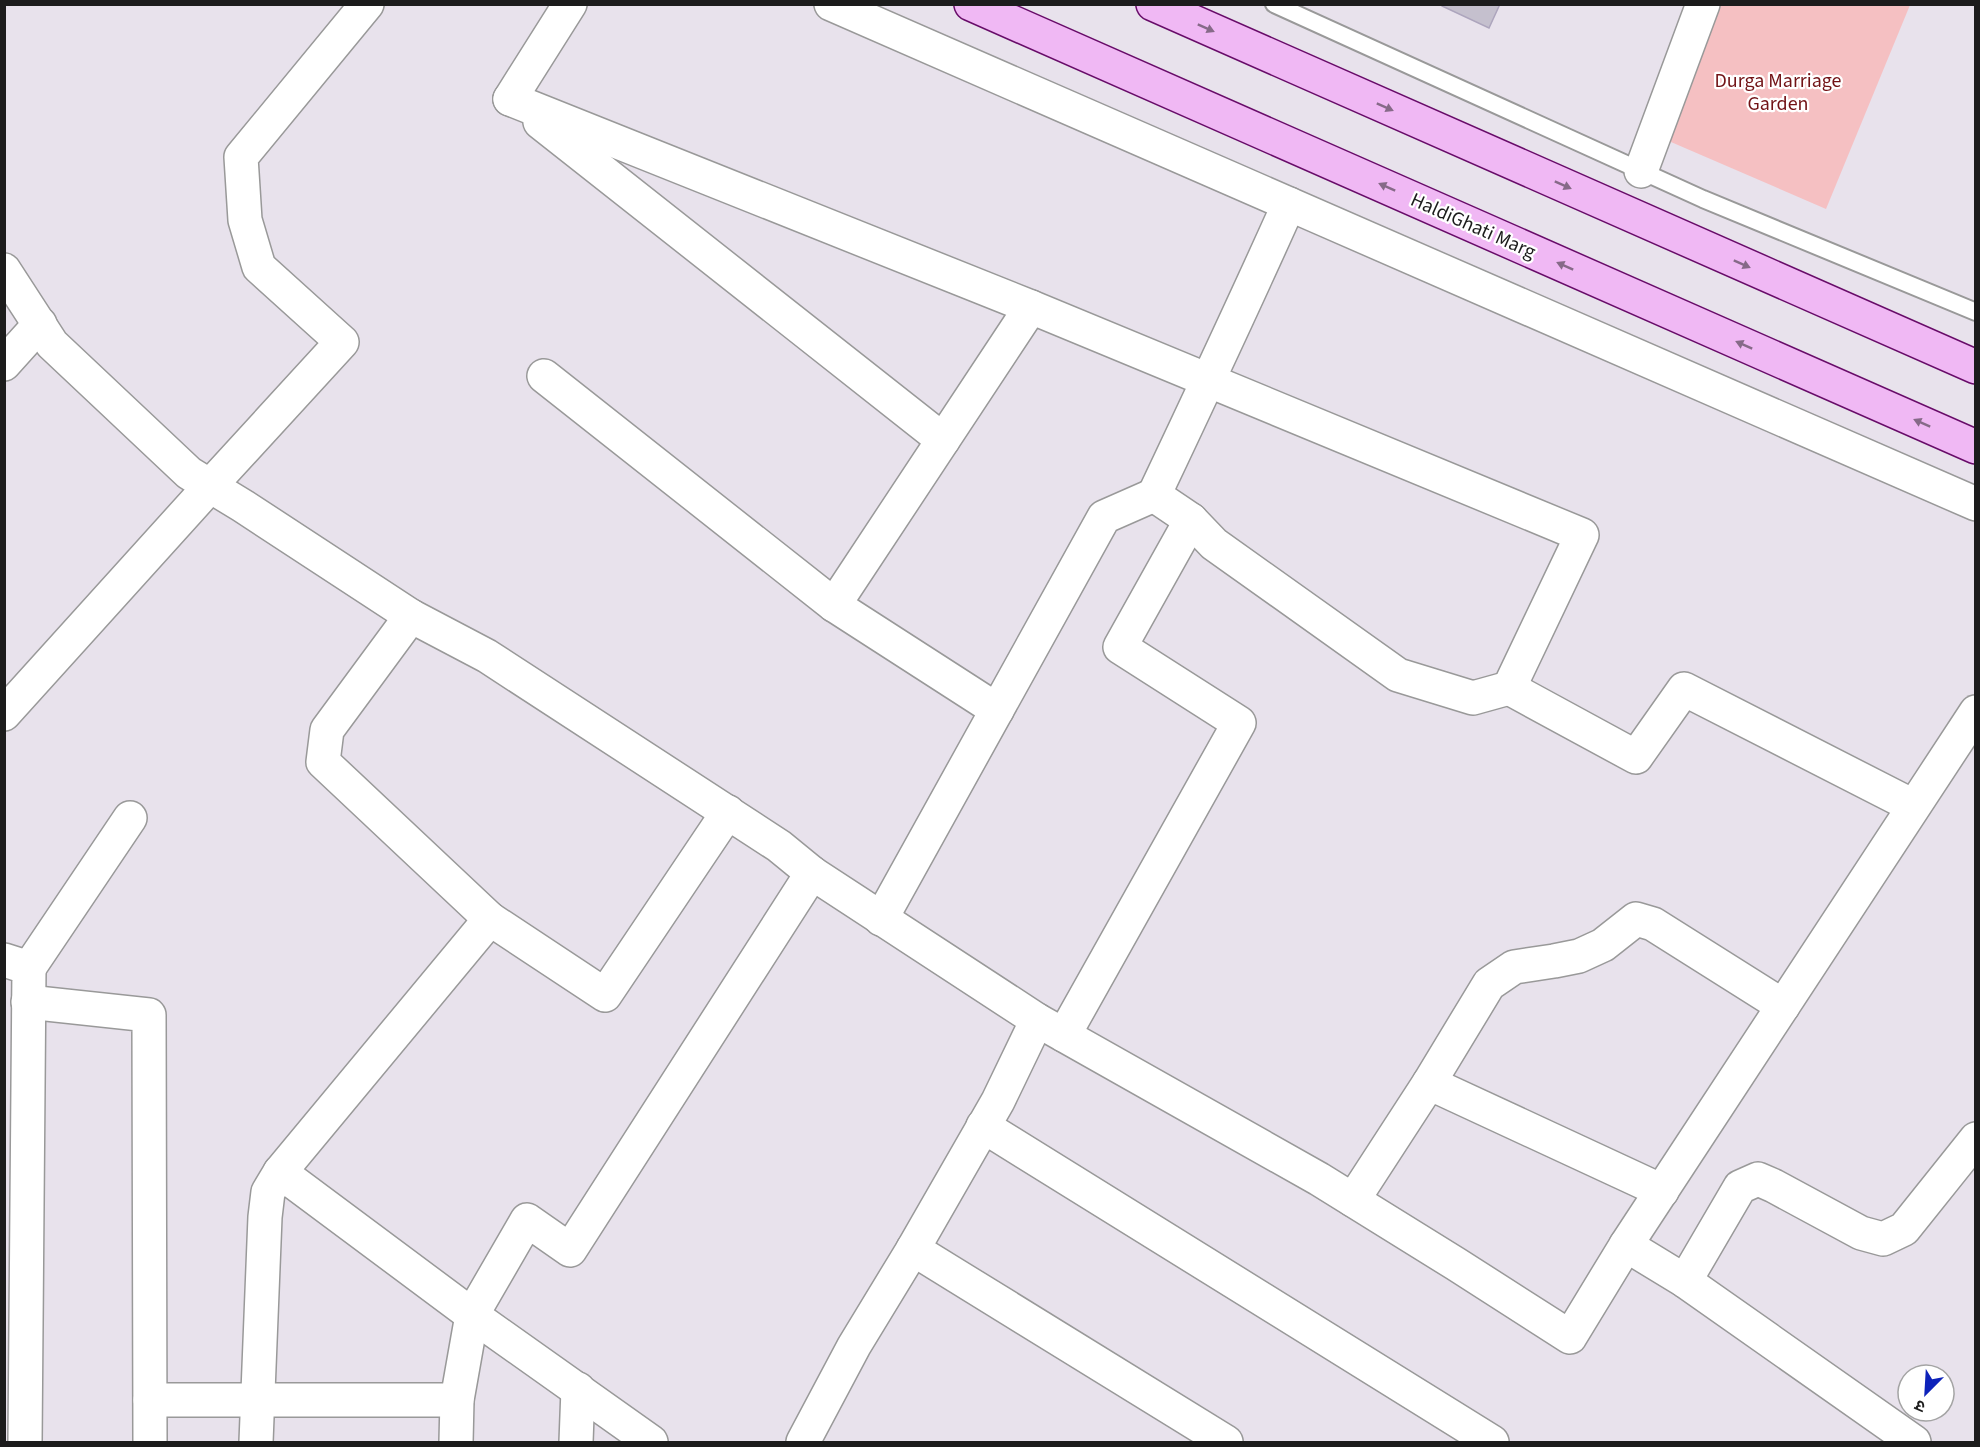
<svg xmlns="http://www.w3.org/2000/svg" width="1980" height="1447" viewBox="0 0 1980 1447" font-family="'Source Sans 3','Noto Sans Devanagari',sans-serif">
	<rect width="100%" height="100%" fill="#e8e2ec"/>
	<path fill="#f5c0c2" d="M1715 5H1910L1826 209 1664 139Z"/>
	<path fill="#c5c0ce" stroke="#ada5bd" stroke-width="1.5" d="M1442 4H1500L1489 28 1442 6Z"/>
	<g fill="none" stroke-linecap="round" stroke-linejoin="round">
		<defs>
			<path id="lane" d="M1274 4 1703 199 1976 312"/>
			<g id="street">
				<path d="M831 4 1976 504"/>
				<path d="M510 99 1031 307 1582 535 1509 688 1473 698 1398 675 1214 544 1191 520 1154 495C1200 398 1245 302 1289 204"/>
				<path d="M510 99 570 4"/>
				<path d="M540 122 943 440"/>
				<path d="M1641 171 1703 4"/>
				<path d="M4 270 52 344 189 473 243 506 411 616 487 656 779 846 812 873 1037 1020 1319 1179 1456 1264 1570 1337 1626 1245 1685 1281 1914 1442"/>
				<path d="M4 364 40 324"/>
				<path d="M544 376 834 605 1031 307"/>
				<path d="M834 605 997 710"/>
				<path d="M411 616 327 730 323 762 490 919 605 995 728 812"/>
				<path d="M1509 688 1636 757 1684 689 1913 806"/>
				<path d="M4 714 210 486 342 342 259 267 245 220 241 157 367 4"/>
				<path d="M881 919 1104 517 1154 495"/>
				<path d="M4 960 29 968 25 1442"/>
				<path d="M29 968 130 818"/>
				<path d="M28 1002 149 1015 150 1442"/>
				<path d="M1064 1035 1239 723 1120 647 1191 520"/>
				<path d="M1429 1083 1489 984 1514 967 1554 961 1579 956 1603 945 1636 919 1653 924 1783 1006"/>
				<path d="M983 1126 1492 1442"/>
				<path d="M280 1172 472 1315 651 1442"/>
				<path d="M1353 1200 1429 1083 1662 1191"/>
				<path d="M1626 1245 1976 712"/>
				<path d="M913 1249 1226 1442"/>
				<path d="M1685 1281 1740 1187 1758 1179 1774 1186 1861 1233 1883 1239 1904 1229 1976 1139"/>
				<path d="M150 1400H457"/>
				<path d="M256 1442 265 1217 268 1192 280 1172 490 919"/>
				<path d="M456 1442 457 1400 472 1315 527 1220 570 1250 812 873"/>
				<path d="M576 1442 578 1389"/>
				<path d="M803 1442 854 1346 913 1249 998 1101 1037 1020"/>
			</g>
			<g id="secondary">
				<path d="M971 4 1976 447"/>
				<path d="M1153 4 1976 367"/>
			</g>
		</defs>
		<use href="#lane" stroke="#999" stroke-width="20"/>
		<use href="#street" stroke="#999" stroke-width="36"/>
		<use href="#secondary" stroke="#680c69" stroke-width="36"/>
		<use href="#lane" stroke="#fff" stroke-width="16"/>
		<use href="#street" stroke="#fff" stroke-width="33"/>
		<use href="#secondary" stroke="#f0b8f4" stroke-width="33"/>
	</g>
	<defs><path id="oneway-solid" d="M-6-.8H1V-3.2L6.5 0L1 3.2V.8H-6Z" transform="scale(1.5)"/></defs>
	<g fill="#866a88">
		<use href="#oneway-solid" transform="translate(1206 28) rotate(24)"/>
		<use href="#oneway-solid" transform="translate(1385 107) rotate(24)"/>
		<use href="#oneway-solid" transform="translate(1563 185) rotate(24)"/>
		<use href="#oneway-solid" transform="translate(1387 187) rotate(-156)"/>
		<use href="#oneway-solid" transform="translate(1742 264) rotate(24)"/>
		<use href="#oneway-solid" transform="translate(1565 266) rotate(-156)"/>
		<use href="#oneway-solid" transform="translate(1744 345) rotate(-156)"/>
		<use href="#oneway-solid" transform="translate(1922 423) rotate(-156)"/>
	</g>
	<g text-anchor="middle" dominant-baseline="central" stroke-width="4.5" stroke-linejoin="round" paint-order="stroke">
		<g font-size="20" fill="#711215" stroke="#fff">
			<text x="1778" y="81">Durga Marriage<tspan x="1778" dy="23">Garden</tspan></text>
		</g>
		<g font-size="20" fill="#1c1c1c" stroke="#fff">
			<text transform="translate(1473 226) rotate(24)">HaldiGhati Marg</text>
		</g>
	</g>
	<rect width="1980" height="1447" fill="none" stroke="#1c1c1c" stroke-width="12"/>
	<g transform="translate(1926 1393) rotate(204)"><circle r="28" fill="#ffffff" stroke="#a4a4a4" stroke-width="1.5"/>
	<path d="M0-4.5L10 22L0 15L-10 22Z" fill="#0d22ba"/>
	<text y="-9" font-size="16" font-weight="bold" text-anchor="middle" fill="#1c1c1c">उ</text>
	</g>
</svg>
